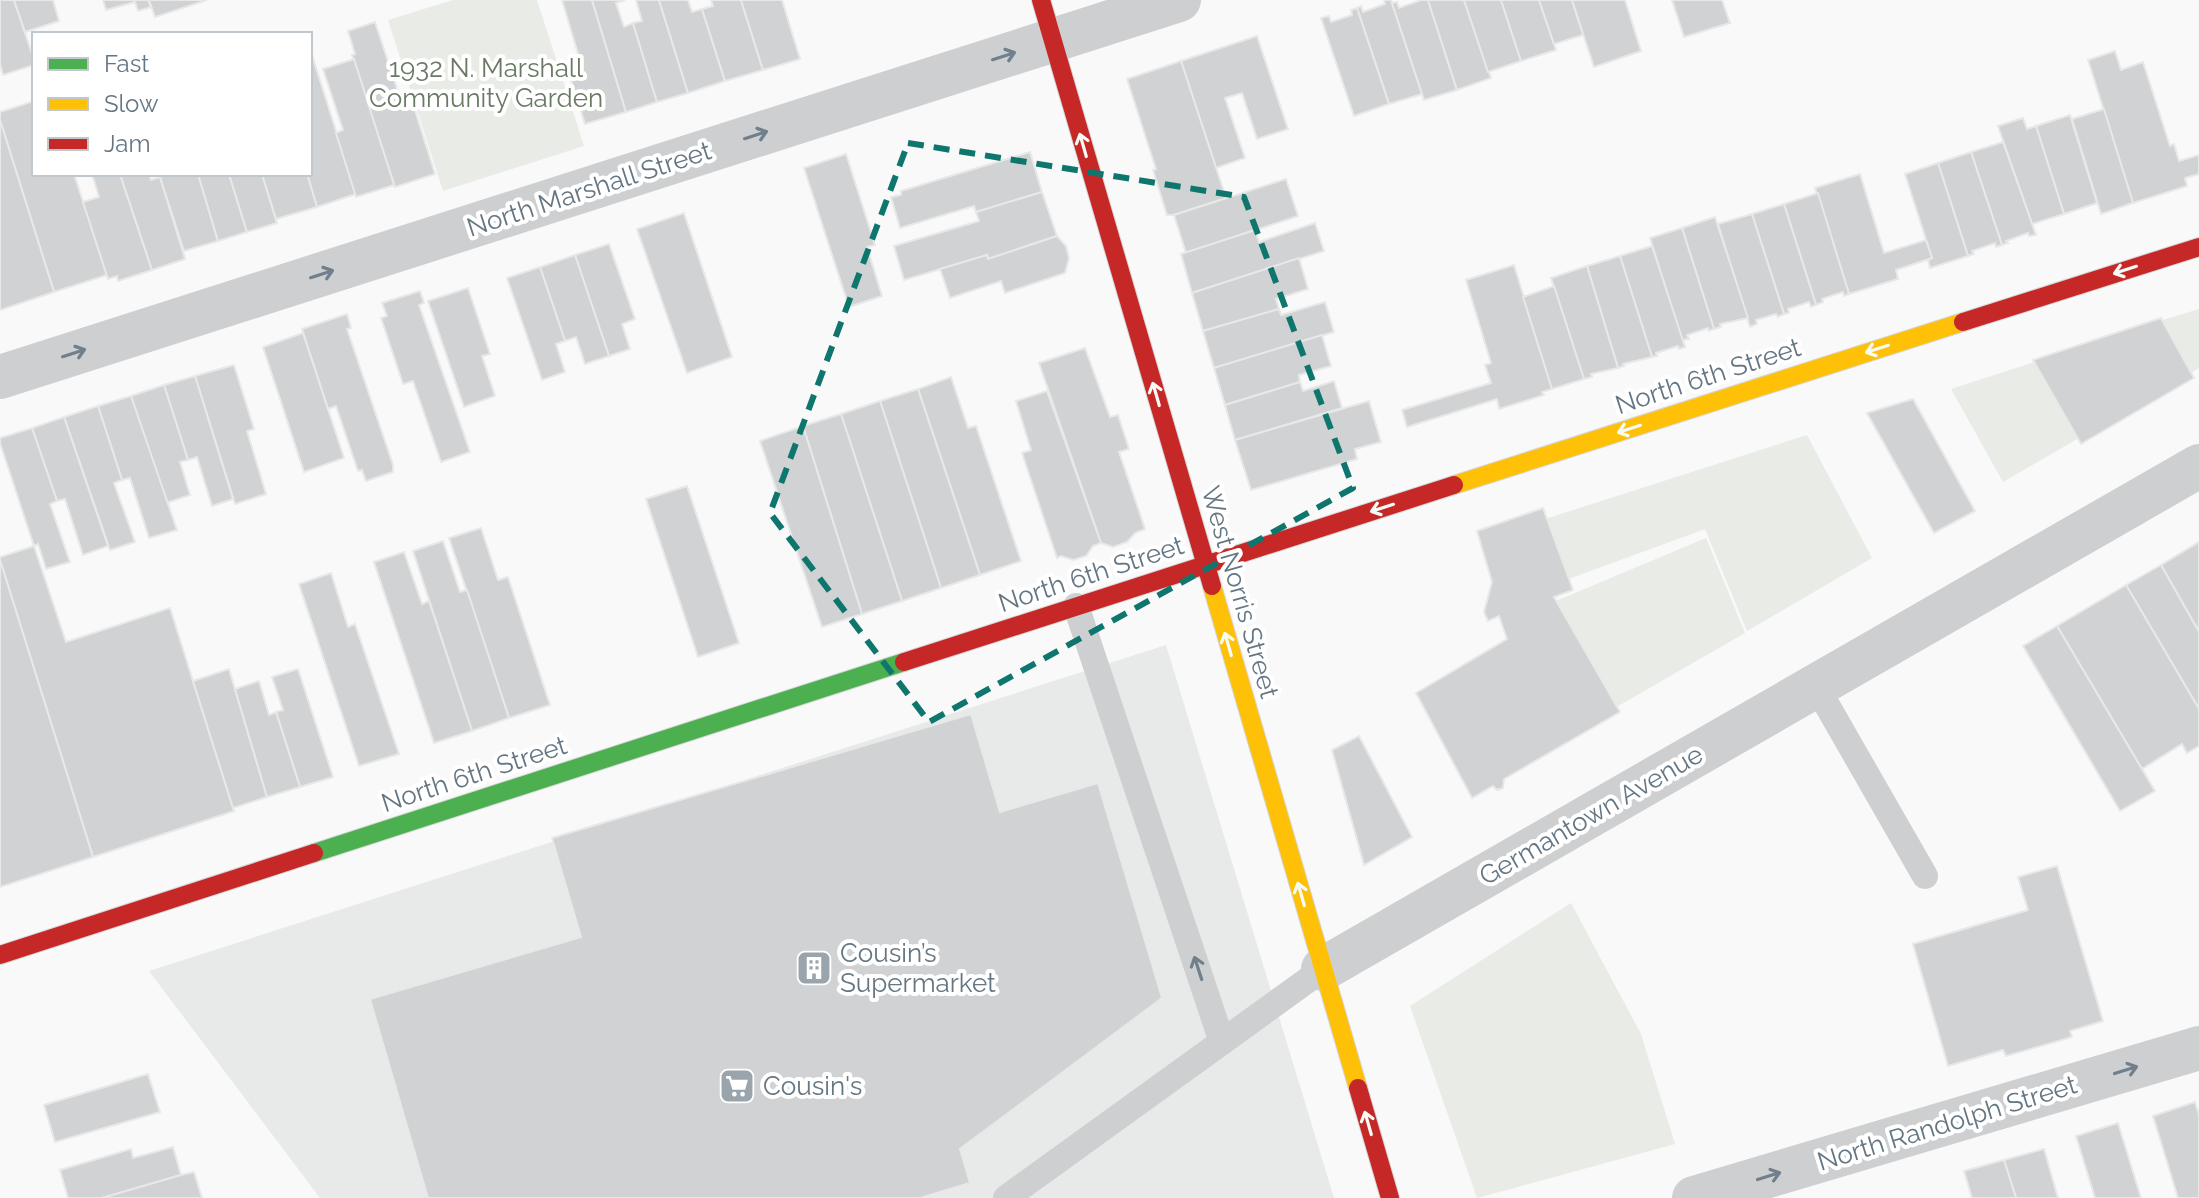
<svg xmlns="http://www.w3.org/2000/svg" width="2199" height="1198" viewBox="0 0 2199 1198" font-family="Raleway,sans-serif">
	<rect width="100%" height="100%" fill="#f9f9f9"/>
	<path fill="#e8e9e9" d="M1166 645 1334 1198H320L149 971Z"/>
	<g fill="#e8ebe6">
		<path d="M453 0H537L584 146 443 191 388 20Z"/>
		<path d="M2199 309V368L2186 376 2156 322Z"/>
		<path d="M2038 361 2079 438 2003 482 1951 389Z"/>
		<path d="M1807 435 1872 558 1747 631 1705 529 1566 580 1542 520Z"/>
		<path d="M1706 538 1745 633 1613 709 1551 603Z"/>
		<path d="M1571 903 1641 1034 1675 1144 1477 1198 1410 1006Z"/>
	</g>
	<g fill="#d0d2d3" stroke="#e8e8e8" stroke-width="2">
		<path d="M0 0H14L34 60V65L3 75 0 64Z"/>
		<path d="M14 0H53L59 21 25 32Z"/>
		<path d="M103 0H148L151 7 138 11 135 2 106 10Z"/>
		<path d="M149 0H207L155 17Z"/>
		<path d="M562 0H592L626 112 585 124 565 61 579 57Z"/>
		<path d="M592 0H625L616 3 624 27 633 23 657 102 626 112Z"/>
		<path d="M636 0H659L688 93 657 102 633 23 642 21Z"/>
		<path d="M659 0H688L692 12 702 9 725 81 688 93Z"/>
		<path d="M711 0H741L763 70 725 81 702 9 713 6Z"/>
		<path d="M741 0H782L800 59 763 70Z"/>
		<path d="M1384 0H1391L1422 94 1389 104 1357 8 1361 6 1363 12 1385 4Z"/>
		<path d="M1421 0H1428L1457 90 1424 100 1392 3 1397 2 1399 8Z"/>
		<path d="M1428 0H1464L1491 78 1457 90Z"/>
		<path d="M1464 0H1501L1521 61 1488 72Z"/>
		<path d="M1501 0H1539L1556 50 1521 61Z"/>
		<path d="M1539 0H1572L1583 35 1554 44Z"/>
		<path d="M1572 0H1625L1641 51 1594 67Z"/>
		<path d="M1672 0H1722L1730 23 1684 37Z"/>
		<path d="M1357 8 1389 104 1354 116 1321 18 1329 16 1331 22 1352 15 1351 10Z"/>
		<path d="M375 22 404 110 414 107 435 174 395 187 352 55 355 54 348 31Z"/>
		<path d="M1257 36 1288 129 1257 139 1242 93 1225 98 1245 158 1216 168 1181 61Z"/>
		<path d="M2115 51 2121 70 2143 62 2170 146 2174 144 2179 161 2199 155V174L2185 178 2187 186 2133 203 2088 60Z"/>
		<path d="M311 52 356 194 317 207 307 174H310Z"/>
		<path d="M354 59 394 185 356 197 336 133 343 130 323 69Z"/>
		<path d="M1181 61 1226 198 1174 215H1167L1153 170 1156 169 1127 79Z"/>
		<path d="M34 101V174H74L107 275 54 292 0 120V112Z"/>
		<path d="M2104 109 2133 203 2101 214 2072 119Z"/>
		<path d="M2070 115 2097 203 2064 214 2036 126Z"/>
		<path d="M2023 118 2027 129 2036 126 2064 214 2032 224 1998 126Z"/>
		<path d="M0 120 54 292 0 310Z"/>
		<path d="M2003 142 2036 235 2029 236 2028 233 2006 241 2008 243 2002 245 1971 152Z"/>
		<path d="M1030 152 1042 192 976 212 974 206 900 228 891 197 901 195V191Z"/>
		<path d="M1971 152 2002 245 1996 247 1995 243 1972 251 1974 254 1968 256 1938 163Z"/>
		<path d="M846 154 875 245 867 247 882 296 849 307 804 168Z"/>
		<path d="M1938 163 1968 256 1930 268 1928 260 1932 258 1905 174Z"/>
		<path d="M92 174H120L152 270 118 281 117 276 108 279 83 202 99 197Z"/>
		<path d="M120 174H149L151 180 160 177 185 259 152 270Z"/>
		<path d="M198 174 218 241 184 251 160 177 168 174Z"/>
		<path d="M198 174H229L247 232 218 241Z"/>
		<path d="M229 174H262L277 223 247 232Z"/>
		<path d="M262 174H307L317 207 276 219Z"/>
		<path d="M1860 174 1884 253 1926 240 1932 258 1896 270 1898 279 1849 294 1815 188Z"/>
		<path d="M1286 179 1298 216 1186 253 1174 215Z"/>
		<path d="M1042 192 1057 236 988 259 987 255 904 280 894 246 979 221 976 212Z"/>
		<path d="M1818 193 1849 294 1844 296 1843 292 1822 299 1823 302 1816 305 1784 204Z"/>
		<path d="M1784 204 1816 305 1811 307 1809 302 1788 309 1789 313 1784 314 1752 214Z"/>
		<path d="M684 213 732 357 687 373 637 229Z"/>
		<path d="M1752 214 1784 314 1778 317 1776 314 1756 320 1757 324 1750 327 1718 224Z"/>
		<path d="M1715 217 1748 318 1720 324 1721 327 1714 329 1682 228Z"/>
		<path d="M1315 223 1324 251 1192 293 1181 254 1255 230 1259 242Z"/>
		<path d="M1682 228 1714 329 1709 331 1708 328 1687 335 1689 339 1682 340 1650 238Z"/>
		<path d="M1057 236 1066 246 1069 258 1065 273 1005 293 1001 281 950 298 940 269 987 255 988 259Z"/>
		<path d="M609 244 635 319 622 324 630 349 609 356 575 255Z"/>
		<path d="M1652 246 1685 347 1679 349 1678 346 1656 353 1657 356 1652 357 1620 256Z"/>
		<path d="M575 255 609 356 585 364 576 337 565 341 540 267Z"/>
		<path d="M1620 256 1652 357 1623 364 1624 366 1618 368 1587 266Z"/>
		<path d="M1299 258 1308 289 1276 299 1279 309 1203 331 1192 293Z"/>
		<path d="M1514 265 1552 389 1542 392 1544 395 1499 409 1497 399 1407 427 1402 410 1491 383 1485 365 1491 363 1466 280Z"/>
		<path d="M1587 266 1618 368 1591 374 1592 377 1584 379 1551 278Z"/>
		<path d="M540 267 565 341 556 344 565 372 542 380 507 278Z"/>
		<path d="M1554 286 1584 379 1552 389 1523 297Z"/>
		<path d="M468 288 490 354 482 356 495 396 464 407 428 301Z"/>
		<path d="M420 291 424 303 419 305 470 452 441 462 413 381 403 384 381 318 387 316 382 303Z"/>
		<path d="M1325 302 1334 332 1214 368 1203 331 1279 309 1281 315Z"/>
		<path d="M347 314 351 328 347 329 393 465V472L366 481 362 470 358 471 336 406 328 409 302 329Z"/>
		<path d="M2161 318 2194 378 2081 444 2033 360Z"/>
		<path d="M303 333 344 458 304 472 263 347Z"/>
		<path d="M1322 335 1331 366 1299 375 1300 382 1225 405 1214 368Z"/>
		<path d="M1085 348 1110 417 1118 415 1129 449 1119 452 1145 529 1135 533 1127 542 1113 547 1101 543 1039 363Z"/>
		<path d="M234 365 254 429 247 431 266 494 235 504 195 376Z"/>
		<path d="M195 376 233 499 212 506 197 457 188 460 164 385Z"/>
		<path d="M951 377 968 428 976 426 1021 561 980 575 918 389Z"/>
		<path d="M1334 381 1342 408 1235 440 1225 405 1300 382 1303 391Z"/>
		<path d="M164 385 188 460 180 462 190 495 166 503 131 396Z"/>
		<path d="M918 389 980 575 941 588 880 401Z"/>
		<path d="M1047 391 1101 543 1093 546 1086 556 1073 560 1061 556 1057 558 1022 453 1031 450 1016 401Z"/>
		<path d="M131 396 177 530 149 538 130 478 122 480 98 406Z"/>
		<path d="M1913 399 1975 511 1934 533 1867 413Z"/>
		<path d="M880 401 941 588 902 601 841 414Z"/>
		<path d="M1369 401 1381 442 1355 449 1357 459 1251 490 1235 440Z"/>
		<path d="M98 406 122 480 114 483 135 542 110 550 64 417Z"/>
		<path d="M841 414 902 601 862 614 803 426Z"/>
		<path d="M64 417 108 546 83 555 65 499 57 501 32 428Z"/>
		<path d="M803 426 862 614 822 627 760 441Z"/>
		<path d="M32 428 57 501 50 504 70 562 46 569 38 544 34 546 0 443V438Z"/>
		<path d="M687 486 739 643 698 657 646 499Z"/>
		<path d="M1543 508 1573 590 1554 597 1620 712 1504 779 1503 788 1497 790 1493 786 1472 798 1416 693 1507 639 1499 616 1488 621 1484 612 1492 582 1477 531Z"/>
		<path d="M481 528 498 580 508 577 550 705 509 718 449 538Z"/>
		<path d="M443 541 460 592 467 590 509 718 472 731 413 551Z"/>
		<path d="M2199 542V627L2197 628 2161 565Z"/>
		<path d="M34 546 66 642 170 608 234 811 93 857 0 560V557Z"/>
		<path d="M404 552 422 604 429 601 472 731 434 743 374 562Z"/>
		<path d="M0 560 93 857 0 887Z"/>
		<path d="M2161 565 2199 632V709L2126 585Z"/>
		<path d="M331 573 348 627 355 624 399 754 359 766 299 584Z"/>
		<path d="M2126 585 2199 709V746L2187 753 2182 744 2142 769 2057 626Z"/>
		<path d="M2057 626 2155 791 2120 811 2023 646Z"/>
		<path d="M229 669 267 797 233 808 193 681Z"/>
		<path d="M298 669 333 777 300 787 276 712 283 710 272 677Z"/>
		<path d="M259 681 269 715 276 712 300 787 267 797 235 689Z"/>
		<path d="M971 714 1000 812 1098 783 1162 998 960 1149 970 1183 920 1198H428L370 999 581 937 552 838Z"/>
		<path d="M1359 736 1412 837 1364 865 1332 750Z"/>
		<path d="M2057 866 2103 1021 2070 1031 2072 1037 2006 1056 2003 1050 1948 1066 1913 944 2028 910 2018 877Z"/>
		<path d="M148 1074 160 1112 55 1142 44 1105Z"/>
		<path d="M2195 1102 2199 1115V1198H2178L2153 1116Z"/>
		<path d="M2118 1123 2141 1198H2095L2076 1136Z"/>
		<path d="M173 1147 181 1175 102 1198H68L60 1170 131 1149 133 1158Z"/>
		<path d="M2044 1149 2058 1198H2016L2004 1160Z"/>
		<path d="M2004 1160 2016 1198H1972L1964 1171Z"/>
		<path d="M194 1172 202 1198H102L181 1175Z"/>
	</g>
	<g fill="none" stroke-linecap="round" stroke-linejoin="round">
		<defs>
			<path id="fast" d="M314 853 904 662"/>
			<g id="slow">
				<path d="M1454 485 1963 322"/>
				<path d="M1212 586 1358 1088"/>
			</g>
			<g id="jam">
				<path d="M1041 0 1212 586"/>
				<path d="M1963 322 2199 247"/>
				<path d="M904 662 1454 485"/>
				<path d="M0 955 314 853"/>
				<path d="M1358 1088 1390 1198"/>
			</g>
		</defs>
		<use href="#fast" stroke="#d5d6d7" stroke-width="20"/>
		<use href="#slow" stroke="#d5d6d7" stroke-width="20"/>
		<use href="#jam" stroke="#d5d6d7" stroke-width="20"/>
		<g stroke="#cecfd0" stroke-width="26">
			<path d="M1076 606 1222 1042"/>
			<path d="M1816 686 1925 876"/>
			<path d="M1006 1198 1323 969"/>
		</g>
		<g stroke="#cecfd0" stroke-width="44">
			<path d="M0 377 1179 0"/>
			<path d="M1323 969 2199 466"/>
			<path d="M1694 1198 2199 1048"/>
		</g>
		<use href="#fast" stroke="#4caf50" stroke-width="18"/>
		<use href="#slow" stroke="#ffc107" stroke-width="18"/>
		<use href="#jam" stroke="#c62828" stroke-width="18"/>
	</g>
	<defs><path id="oneway-shaft" d="M-6 0H5M1.5-3L5.5 0L1.5 3" fill="none" stroke-width="1.6" stroke-linecap="round" stroke-linejoin="round" transform="scale(2)"/></defs>
	<g stroke="#707f8b">
		<use href="#oneway-shaft" transform="translate(1004 56) rotate(-18)"/>
		<use href="#oneway-shaft" transform="translate(756 135) rotate(-18)"/>
		<use href="#oneway-shaft" transform="translate(322 274) rotate(-18)"/>
		<use href="#oneway-shaft" transform="translate(74 353) rotate(-18)"/>
		<use href="#oneway-shaft" transform="translate(1198 968) rotate(-108)"/>
		<use href="#oneway-shaft" transform="translate(2126 1070) rotate(-17)"/>
		<use href="#oneway-shaft" transform="translate(1769 1176) rotate(-17)"/>
	</g>
	<g stroke="#f6fbf6">
		<use href="#oneway-shaft" transform="translate(1083 145) rotate(-106)"/>
		<use href="#oneway-shaft" transform="translate(2125 270) rotate(162)"/>
		<use href="#oneway-shaft" transform="translate(1877 349) rotate(162)"/>
		<use href="#oneway-shaft" transform="translate(1156 394) rotate(-106)"/>
		<use href="#oneway-shaft" transform="translate(1629 429) rotate(162)"/>
		<use href="#oneway-shaft" transform="translate(1382 508) rotate(162)"/>
		<use href="#oneway-shaft" transform="translate(1228 644) rotate(-106)"/>
		<use href="#oneway-shaft" transform="translate(1301 894) rotate(-106)"/>
		<use href="#oneway-shaft" transform="translate(1368 1123) rotate(-106)"/>
	</g>
	<path fill="none" stroke="#0f766e" stroke-width="6" stroke-dasharray="16 10" stroke-linejoin="round" d="M908 143 1244 197 1353 488 929 722 770 513Z"/>
	<defs>
		<symbol id="building-square" viewBox="-11 -11 22 22"><rect x="-9" y="-9" width="18" height="18" rx="4" fill="#99a4ac" stroke="#fff"/><path d="M-4-6H4V6H1V3H-1V6H-4ZM-2.5-4.3h1.7v1.8h-1.7ZM.8-4.3h1.7v1.8H.8ZM-2.5-1h1.7V.8h-1.7ZM.8-1h1.7V.8H.8Z" fill="#fff"/></symbol>
		<symbol id="supermarket-square" viewBox="-11 -11 22 22"><rect x="-9" y="-9" width="18" height="18" rx="4" fill="#99a4ac" stroke="#fff"/><path d="M-6-5.5h2.5l.6 2H6L4.5 2H-2.5L-4.4-4H-6ZM-1.5 3.2a1.3 1.3 0 1 0 .1 0ZM3 3.2a1.3 1.3 0 1 0 .1 0Z" fill="#fff"/></symbol>
	</defs>
	<g fill-rule="evenodd">
		<use href="#building-square" x="794" y="948" width="40" height="40"/>
		<use href="#supermarket-square" x="717" y="1066" width="40" height="40"/>
	</g>
	<g text-anchor="middle" dominant-baseline="central" stroke-width="8" stroke-linejoin="round" paint-order="stroke">
		<g font-size="26" fill="#687a64" stroke="#fff">
			<text x="486" y="68">1932 N. Marshall<tspan x="486" dy="30">Community Garden</tspan></text>
		</g>
		<g font-size="26" fill="#657683" stroke="#fff">
			<text transform="translate(589 189) rotate(-18)">North Marshall Street</text>
			<text transform="translate(1708 376) rotate(-18)">North 6th Street</text>
			<text transform="translate(1091 574) rotate(-18)">North 6th Street</text>
			<text transform="translate(1240 592) rotate(74)">West Norris Street</text>
			<text transform="translate(474 774) rotate(-18)">North 6th Street</text>
			<text transform="translate(1591 815) rotate(-30)">Germantown Avenue</text>
			<text transform="translate(1947 1123) rotate(-17)">North Randolph Street</text>
		</g>
		<g font-size="26" fill="#657683" stroke="#fff" text-anchor="start">
			<text x="840" y="953">Cousin’s<tspan x="840" dy="30">Supermarket</tspan></text>
			<text x="763" y="1086">Cousin's</text>
		</g>
	</g>
	<rect x="32" y="32" width="280" height="144" fill="#ffffff" stroke="#c1c8cd" stroke-width="2"/>
	<rect x="48" y="58" width="40" height="12" fill="#4caf50" stroke="#c1c8cd" stroke-width="2"/>
	<text x="104" y="72" font-size="24" fill="#657683">Fast</text>
	<rect x="48" y="98" width="40" height="12" fill="#ffc107" stroke="#c1c8cd" stroke-width="2"/>
	<text x="104" y="112" font-size="24" fill="#657683">Slow</text>
	<rect x="48" y="138" width="40" height="12" fill="#c62828" stroke="#c1c8cd" stroke-width="2"/>
	<text x="104" y="152" font-size="24" fill="#657683">Jam</text>
</svg>
